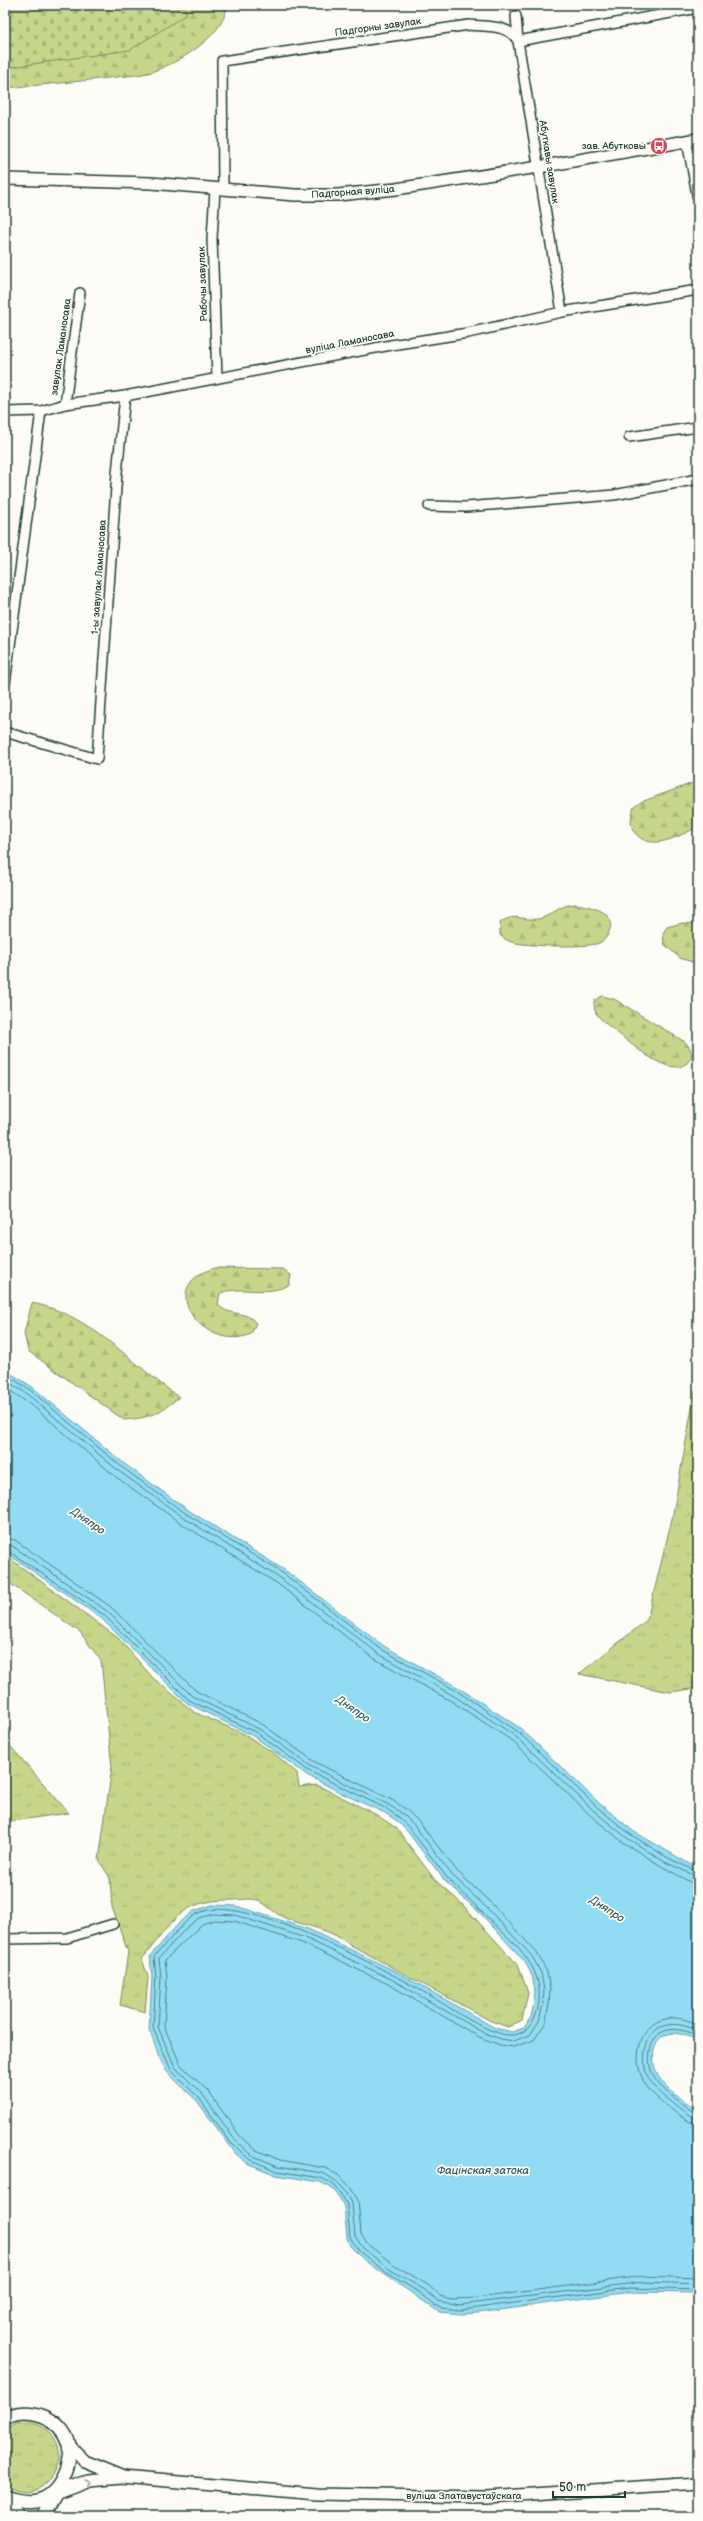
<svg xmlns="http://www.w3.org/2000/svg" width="703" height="2521" viewBox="0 0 703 2521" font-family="'Balsamiq Sans',sans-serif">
	<defs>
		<pattern id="grass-tufts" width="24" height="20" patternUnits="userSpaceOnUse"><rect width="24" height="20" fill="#c7d68a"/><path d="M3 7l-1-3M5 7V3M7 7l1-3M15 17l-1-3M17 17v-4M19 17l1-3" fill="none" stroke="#aab978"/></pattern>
		<pattern id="forest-firs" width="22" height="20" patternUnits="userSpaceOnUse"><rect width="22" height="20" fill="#c7d68a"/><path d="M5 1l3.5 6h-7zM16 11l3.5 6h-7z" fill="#aab978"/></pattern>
		<pattern id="cemetery-stones" width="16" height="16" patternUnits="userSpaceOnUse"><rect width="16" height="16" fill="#c7d68a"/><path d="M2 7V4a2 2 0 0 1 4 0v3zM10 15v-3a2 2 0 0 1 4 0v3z" fill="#aab978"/></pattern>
	</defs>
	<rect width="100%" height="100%" fill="#fdfcf7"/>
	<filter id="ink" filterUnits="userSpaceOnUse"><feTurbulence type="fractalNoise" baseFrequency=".025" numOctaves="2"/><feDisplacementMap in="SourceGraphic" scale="8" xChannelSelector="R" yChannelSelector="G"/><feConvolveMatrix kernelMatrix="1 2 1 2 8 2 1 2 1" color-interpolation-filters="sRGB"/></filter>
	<g filter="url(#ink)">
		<g fill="url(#grass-tufts)" stroke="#738a5f">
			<path d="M698 1387V1688L670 1692 579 1674 647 1620 672 1519 695 1391Z"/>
			<path d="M5 1555 118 1638 153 1678 194 1712 244 1734 275 1754 297 1773 299 1787 317 1785 375 1814 396 1828 435 1880 461 1903 518 1965 528 1993 522 2020 508 2027 491 2021 349 1944C326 1927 310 1928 285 1918 275 1914 267 1904 257 1900 250 1898 240 1900 233 1900 178 1899 173 1923 142 1959L148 1977 145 2012 120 2005 128 1952 112 1907 110 1878 99 1860 112 1767 101 1661 80 1632 5 1580Z"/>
			<path d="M5 1740 69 1813 5 1822Z"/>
			<path d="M26 2422C91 2431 48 2518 5 2484V2429L17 2423Z"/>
		</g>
		<g fill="url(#forest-firs)" stroke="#738a5f">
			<path d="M5 5H227C225 37 175 65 148 73 135 76 121 76 108 78 74 82 40 85 5 88Z"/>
			<path d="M698 781V827C680 835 652 853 635 833 629 826 631 816 634 807L641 802Z"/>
			<path d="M575 904C588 906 615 910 610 929 608 936 605 940 599 943 586 948 530 946 516 943 509 942 504 939 500 935V923C513 912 523 921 538 919 551 917 558 905 575 904Z"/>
			<path d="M682 923 698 924V964L680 958 664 944 663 933 667 927Z"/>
			<path d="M602 996 614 999 685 1042 690 1048 692 1056C678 1086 634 1046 619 1034 612 1028 601 1021 596 1013 594 1009 594 1006 594 1001Z"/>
			<path d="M215 1268 283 1269 291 1275 289 1285C266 1297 244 1285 220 1293L218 1305C229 1317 247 1310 256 1323L251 1334C206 1354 151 1286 215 1268Z"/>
			<path d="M32 1303C91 1314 131 1364 179 1397 159 1414 149 1418 124 1420L28 1351 24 1333Z"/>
		</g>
		<path fill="url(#cemetery-stones)" stroke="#738a5f" d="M5 5H182L187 14 130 50 5 68Z"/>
		<path fill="#92dcf3" stroke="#649ca7" d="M5 1370 31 1386 126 1465 188 1510 286 1571 384 1646 459 1688 520 1728 600 1804 633 1831 698 1869V2040C689 2037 677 2031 668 2034 649 2039 651 2066 660 2079 669 2092 685 2101 698 2110V2293L630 2292 478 2313 461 2314 439 2312 365 2261 350 2246 347 2238 344 2207 338 2195 330 2187 320 2182 276 2175 247 2163 236 2154 197 2101 167 2072 159 2057 149 2029 152 1977 150 1956 181 1921 194 1911 212 1905 236 1906 308 1929 395 1971 495 2028 512 2032 524 2028 531 2017 534 2003 535 1991 532 1975 525 1962 482 1915 445 1881 407 1831 397 1821 385 1813 343 1794 307 1775 255 1737 187 1703 101 1618 5 1552Z"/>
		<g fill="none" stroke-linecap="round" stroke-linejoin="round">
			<g stroke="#4d7d80" stroke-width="1">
				<path d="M5 1374 29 1389 123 1468 185 1513 284 1574 381 1649 457 1691 517 1731 597 1807 630 1834 668 1858 698 1872"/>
				<path d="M5 1380 26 1393 120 1472 183 1517 281 1579 379 1654 454 1696 514 1735 594 1811 627 1838 665 1862 698 1877"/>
				<path d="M5 1387 35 1408 116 1477 179 1522 278 1584 375 1659 451 1701 511 1740 590 1815 624 1843 663 1867 690 1882 698 1883"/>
				<path d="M5 1538 15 1540 111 1607 196 1691 262 1724 315 1762 392 1800 407 1810 419 1822 457 1871 493 1905 537 1953 547 1972 550 1990 549 2005 545 2024 534 2040 514 2047 500 2045 479 2037 388 1984 302 1943 234 1921 214 1920 202 1924 165 1960 167 1977 164 2026 180 2064 208 2091 240 2136 254 2149 280 2160 325 2168 340 2176 350 2187 358 2200 361 2234 367 2244 393 2264 428 2285 440 2296 451 2299 477 2298 643 2276 698 2278"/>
				<path d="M5 1544 11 1545 107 1611 192 1696 259 1729 312 1767 389 1805 403 1814 414 1825 452 1875 488 1909 532 1956 541 1973 544 1990 543 2004 539 2021 530 2035 513 2041 501 2039 482 2032 391 1979 305 1938 235 1915 213 1914 199 1918 187 1927 159 1958 161 1977 158 2027 175 2067 203 2095 235 2140 251 2155 278 2166 322 2173 336 2181 345 2190 352 2203 355 2236 363 2248 389 2269 425 2290 437 2301 460 2305 643 2282 698 2284"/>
				<path d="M5 1549 104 1615 189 1700 257 1733 309 1771 387 1809 400 1818 410 1829 448 1879 519 1948C525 1956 531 1963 535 1973 546 1998 536 2043 502 2034 476 2027 451 2008 427 1994 384 1969 251 1897 204 1911 189 1915 180 1928 170 1939 165 1946 158 1950 154 1957L156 1977 153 2028 171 2070 199 2098 231 2143 249 2159 277 2171 321 2178 333 2184 341 2193 347 2205 350 2237 359 2251 387 2273 422 2294 434 2305 441 2308 461 2310 629 2288 698 2290"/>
				<path d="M698 2024C687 2020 676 2016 665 2019 641 2024 633 2055 641 2075 646 2090 659 2100 671 2109 679 2115 688 2123 698 2124"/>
				<path d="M698 2030C688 2027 679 2023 668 2025 647 2027 641 2055 646 2072 651 2087 665 2097 677 2106 683 2111 690 2117 698 2118"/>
				<path d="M698 2035C688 2032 678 2028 668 2030 651 2033 646 2056 651 2070 655 2084 669 2094 680 2102 685 2106 692 2112 698 2113"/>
			</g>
			<defs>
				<g id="minor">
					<path d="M516 16 518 41 562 312"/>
					<path d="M687 141 698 200"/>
					<path d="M215 189 212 239 217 378"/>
					<path d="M223 189 222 61 469 25C487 27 508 24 518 41L698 8"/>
					<path d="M65 404 80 293"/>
					<path d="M5 412 41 411 65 404 125 396 391 345 468 333 562 312 698 290"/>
					<path d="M629 437 698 427"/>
					<path d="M429 506 466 507 614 495 698 479"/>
					<path d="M5 684 41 411"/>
					<path d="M5 732 97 759 117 473 125 396"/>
					<path d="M5 1939 67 1938 113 1924"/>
				</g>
				<g id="tertiary">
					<path d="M5 179 151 183 295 195H338L396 189 539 167 698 139"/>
					<path d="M69 2445 85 2461 122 2476"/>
					<path d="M55 2493 89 2480 122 2477 317 2494 487 2497 698 2483"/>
				</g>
				<g id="secondary">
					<path d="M5 2418C28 2406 62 2417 69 2445 71 2453 68 2464 66 2472 54 2502 34 2507 5 2497"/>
					<path d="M5 2498 17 2516"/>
					<path d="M43 2516 55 2493"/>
				</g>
			</defs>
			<use href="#minor" stroke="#1f3d34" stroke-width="12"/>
			<use href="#tertiary" stroke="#1f3d34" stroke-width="14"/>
			<use href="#secondary" stroke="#1f3d34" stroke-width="16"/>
			<use href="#minor" stroke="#fdfcf7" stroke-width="9"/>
			<use href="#tertiary" stroke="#fdfcf7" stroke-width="11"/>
			<use href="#secondary" stroke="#fdfcf7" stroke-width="13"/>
		</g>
		<defs><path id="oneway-chevron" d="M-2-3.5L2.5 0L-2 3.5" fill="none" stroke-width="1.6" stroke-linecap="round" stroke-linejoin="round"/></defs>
		<use stroke="#8e9c96" href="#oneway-chevron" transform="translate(88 2482) rotate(-15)"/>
	</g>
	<defs>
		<symbol id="bus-disc" viewBox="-11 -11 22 22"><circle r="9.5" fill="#d1495b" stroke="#fdfcf7"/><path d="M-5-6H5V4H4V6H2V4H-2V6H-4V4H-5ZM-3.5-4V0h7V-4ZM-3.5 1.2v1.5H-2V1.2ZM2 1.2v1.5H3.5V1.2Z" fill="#fff"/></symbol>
	</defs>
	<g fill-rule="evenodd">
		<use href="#bus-disc" x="649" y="136" width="20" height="20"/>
	</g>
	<g text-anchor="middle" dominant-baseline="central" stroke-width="3.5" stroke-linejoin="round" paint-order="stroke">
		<g font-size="10" fill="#1f3d34" stroke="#fdfcf7">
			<text transform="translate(378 27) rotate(-8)">Падгорны завулак</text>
			<text transform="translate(549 162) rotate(81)">Абуткавы завулак</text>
			<text transform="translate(353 192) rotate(-4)">Падгорная вуліца</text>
			<text transform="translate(203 284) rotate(-92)">Рабочы завулак</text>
			<text transform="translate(350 342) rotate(-11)">вуліца Ламаносава</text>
			<text transform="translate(61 347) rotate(-82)">завулак Ламаносава</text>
			<text transform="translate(99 577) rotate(-86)">1-ы завулак Ламаносава</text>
			<text x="464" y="2496">вуліца Златавустаўскага</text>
		</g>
		<g font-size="10" fill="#1f3d34" stroke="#fdfcf7" text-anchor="end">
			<text x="646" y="146">зав. Абутковы</text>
		</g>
		<g font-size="11" font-style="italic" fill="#365d5a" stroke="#fdfcf7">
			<text transform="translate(88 1521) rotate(35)">Дняпро</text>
			<text transform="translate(353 1709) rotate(35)">Дняпро</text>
			<text transform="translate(607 1909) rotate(33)">Дняпро</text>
			<text x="483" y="2170">Фацінская затока</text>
		</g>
	</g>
	<rect width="703" height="2521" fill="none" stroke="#fdfcf7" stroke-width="20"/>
	<rect x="10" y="10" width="683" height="2501" fill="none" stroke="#1f3d34" stroke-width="1.5" filter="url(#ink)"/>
	<path d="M553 2491v6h72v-6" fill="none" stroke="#1f3d34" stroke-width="2"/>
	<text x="559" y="2491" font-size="12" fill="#1f3d34" stroke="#fdfcf7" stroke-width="3" paint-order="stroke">50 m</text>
</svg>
